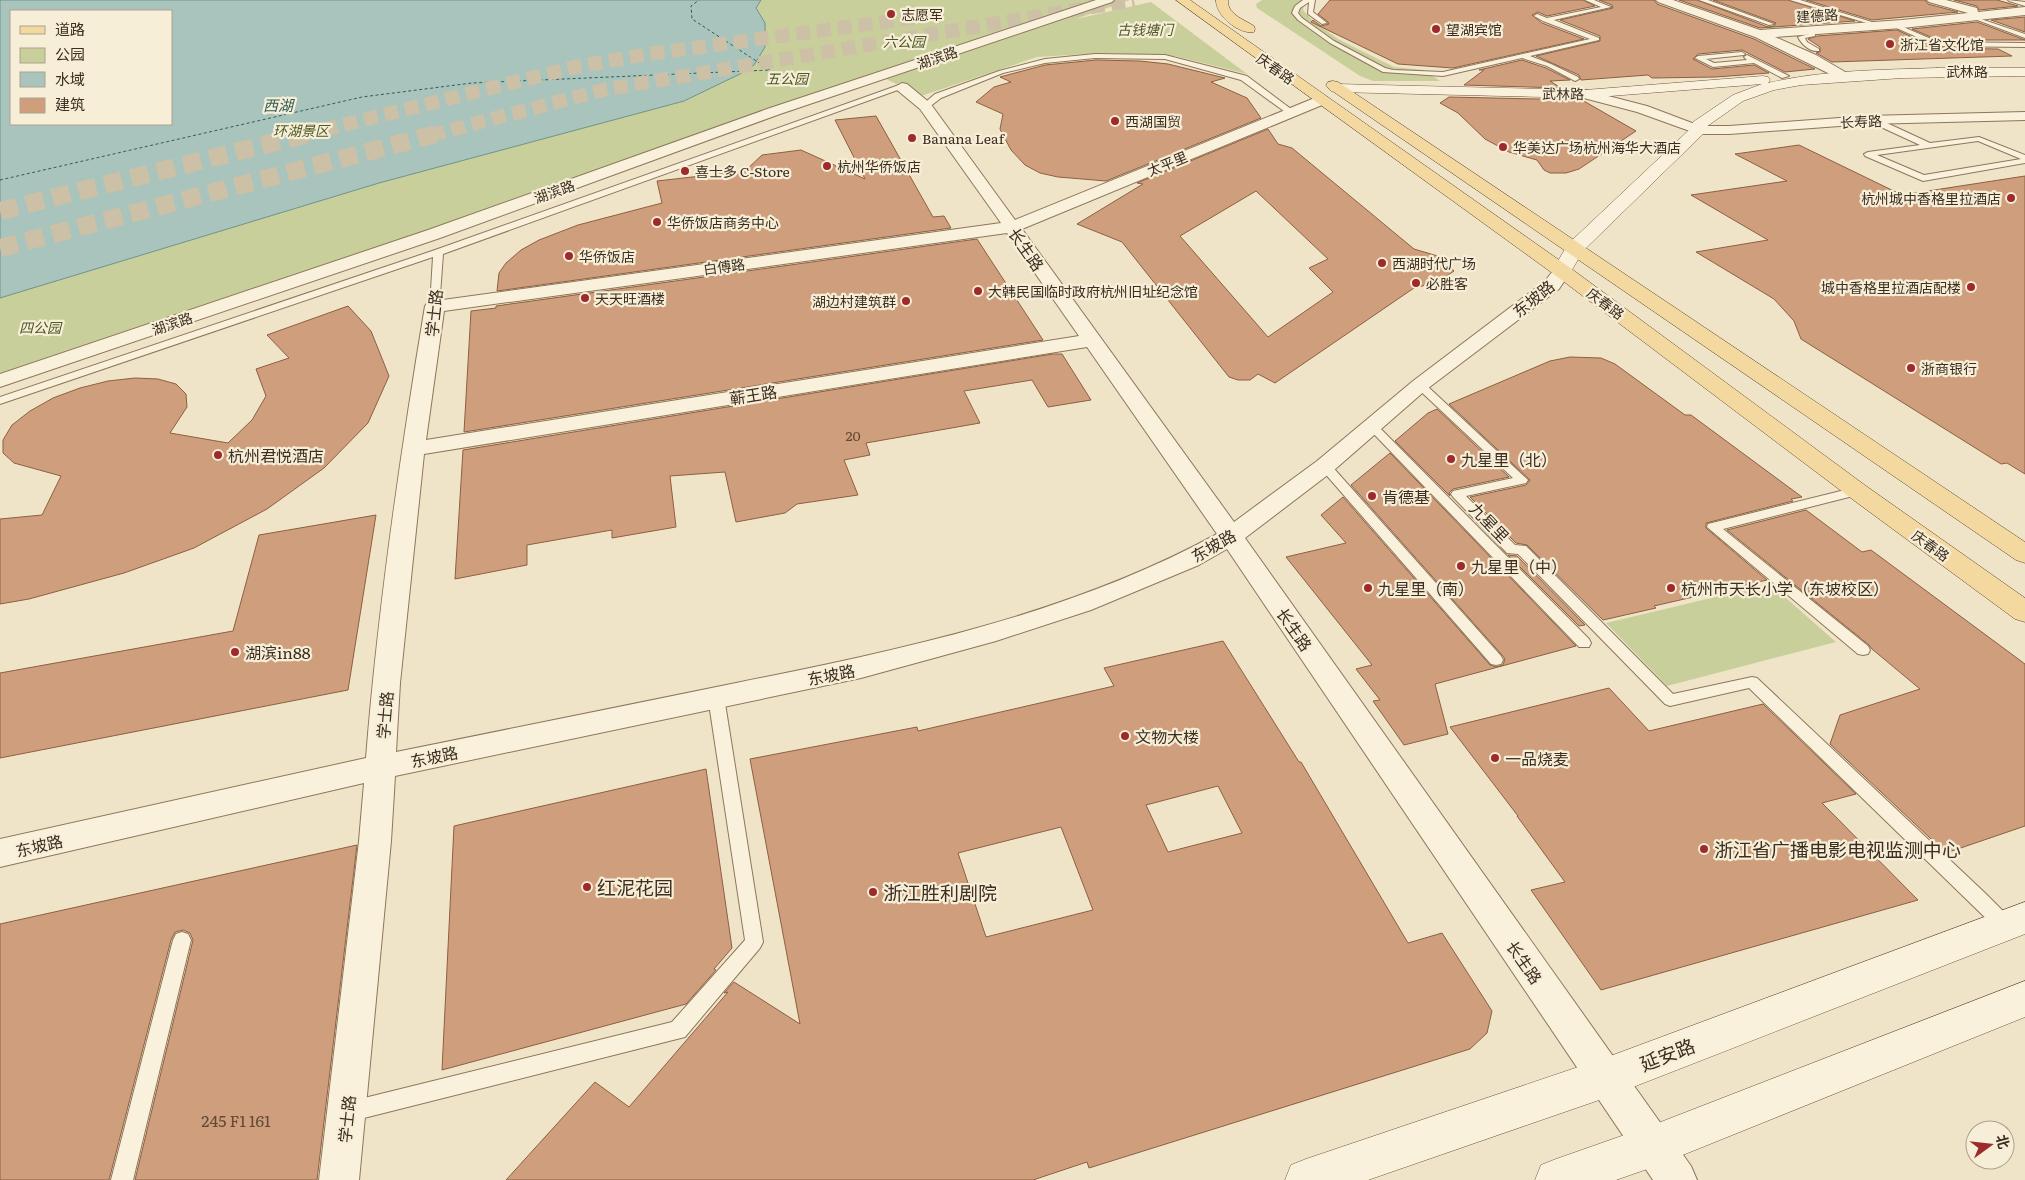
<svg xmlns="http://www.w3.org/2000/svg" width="2025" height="1180" viewBox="0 0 2025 1180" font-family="Literata,'Noto Sans SC',serif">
	<rect width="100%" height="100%" fill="#f0e4c8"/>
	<g fill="#c9cf9b" fill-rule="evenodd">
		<path d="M0 0H1130L1076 19 1151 2 1247 74 1175 56 1102 53 1037 57 921 96 886 79 0 381ZM11 11H171V124H11Z"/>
		<path d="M1262 0H1305L1303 10 1313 21 1338 39 1394 67 1424 70 1440 81H1373L1360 76 1257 8 1256 4Z"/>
		<path d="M1770 584 1836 642 1667 686 1606 623Z"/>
	</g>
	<path fill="#a9c4bc" stroke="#6f938a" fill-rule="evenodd" d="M0 0H761L756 8 765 23V47L754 65 742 73 684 101 379 183 0 298ZM11 11H171V124H11Z"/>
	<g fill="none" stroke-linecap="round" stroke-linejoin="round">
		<path stroke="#2f5d5a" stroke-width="1" stroke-dasharray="3 2.5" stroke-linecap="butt" d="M0 180 362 97 472 83 770 70 692 19 691 6 699 0"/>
	</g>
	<g fill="#cf9f7d" stroke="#8d5f41" fill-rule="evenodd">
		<path d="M1330 0H1583L1595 6 1547 16 1538 12 1532 15 1542 23 1584 39 1453 68 1398 64 1311 22 1313 20 1321 26 1329 24 1328 22 1318 14Z"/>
		<path d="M1599 0H1654L1657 4 1754 39 1815 69 1785 72 1742 50 1698 54 1693 59 1712 69 1754 65 1769 73 1716 77 1652 78 1648 75 1581 80 1579 75 1536 56 1600 41V36L1560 20 1613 8 1612 5Z"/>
		<path d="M1679 0H1697L1768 27 1774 26 1776 23 1713 0H1788L1855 21 1760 28Z"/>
		<path d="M1806 0H1925L1928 4 1958 12 1872 20Z"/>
		<path d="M1954 0H1997L2018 6 1979 10 1977 6Z"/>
		<path d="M2025 17V32L1991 20Z"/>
		<path d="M1977 22 2025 40H1938L1912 29Z"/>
		<path d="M1897 30 1936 48 1998 49 2012 56 1832 62 1816 53 1820 52V47L1808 39 1817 36Z"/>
		<path d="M1096 60 1140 61 1168 64 1225 78 1211 82 1247 98 1261 118 1106 181 1058 177 1040 173 1025 165 1011 150 1000 129 1003 114 976 102 994 87 1011 82 1000 77 1045 65Z"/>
		<path d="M1522 60 1546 68 1570 80 1550 81 1561 88 1464 85 1484 70H1479Z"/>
		<path d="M1449 97 1582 100 1636 131 1579 169 1566 173H1550L1544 170 1537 160 1509 152 1485 139 1458 113 1440 103Z"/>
		<path d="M876 116 933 217 944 216 951 228 497 291 499 273 506 263 521 250 539 240 578 225 662 203 657 181 745 171 762 155 801 150 865 179 835 120Z"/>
		<path d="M1268 129 1278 144 1292 148 1414 249 1441 257 1454 271 1438 282 1414 288 1275 383 1258 374 1250 380H1238L1229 377 1122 242 1077 224 1143 184 1137 183ZM1256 191 1328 259 1309 268 1333 292 1268 337 1180 236Z"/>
		<path d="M1799 145 1902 195 2025 176V474L2007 463 2001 464 1801 339 1794 321 1774 299 1696 252 1768 240 1691 195 1787 181 1735 154Z"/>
		<path d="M977 239 1043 340 464 432 471 311 496 308V306Z"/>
		<path d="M348 306 371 331 389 376 368 423 324 468 267 509 194 548 124 573 29 599 0 604V519L42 515 61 476 14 463 3 453V440L12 425 30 411 53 398 80 388 108 381 135 378 158 379 176 384 186 394 187 407 170 433 228 443 252 420 266 396 256 369 289 358 267 335Z"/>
		<path d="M1053 354H1062L1091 400 1048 407 1032 380 964 391 980 423 866 443 870 455 844 460 858 495 797 504 785 513 736 522 725 472 670 476 676 527 612 538V530L527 545V565L455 579 463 450Z"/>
		<path d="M1570 357 1601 358 1615 364 1685 415H1691L1802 497 1791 499 1793 501 1706 523V528L1767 580 1654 606 1656 608 1603 620 1527 545 1516 543 1470 497 1526 485 1530 480 1449 404 1550 361Z"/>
		<path d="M1437 409 1509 477 1453 489 1449 493 1450 496 1395 441 1428 413Z"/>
		<path d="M1390 453 1576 646 1435 684 1448 734 1404 745 1373 701 1380 700 1356 669 1372 665 1286 557 1346 543 1321 515 1343 497 1490 665 1496 667 1503 665 1505 659 1502 655 1351 485Z"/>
		<path d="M1806 510 1862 552 1871 550 2025 664V826L1946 853 1830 744 1840 715 1920 689 1872 649 1869 645 1727 530Z"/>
		<path d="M376 515 348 690 0 758V673L233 631 259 535Z"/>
		<path d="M1508 555 1517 556 1585 625 1579 626Z"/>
		<path d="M1223 641 1299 762H1301L1408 943 1442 933 1492 1011 1487 1033 1470 1049 1089 1168 1087 1162 1033 1180H506L595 1082 629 1107 728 992 724 993 734 982 800 1024 750 759 917 727 918 731 1114 686 1104 668ZM1218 786 1242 833 1168 852 1146 805ZM1061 827 1093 910 986 937 958 853Z"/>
		<path d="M1609 688 1649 731 1763 704 1856 794 1822 803 1918 900 1601 990 1531 890 1565 882 1517 816H1518L1450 727Z"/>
		<path d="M706 769 732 948 714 969 716 970 686 1004 442 1070 454 826Z"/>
		<path d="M357 845 317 1180H135L193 940 190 933 183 930 175 932 171 940 109 1180H0V924Z"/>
	</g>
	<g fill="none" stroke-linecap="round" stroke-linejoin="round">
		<g stroke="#ccc0a6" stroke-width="14" stroke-dasharray="14 7" stroke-linecap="butt">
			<path d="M303 135 579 66 649 54 921 17"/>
			<path d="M431 135 607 89 1134 0"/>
		</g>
		<g stroke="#ccc0a6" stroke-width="18" stroke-dasharray="18 9" stroke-linecap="butt">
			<path d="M0 211 308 134"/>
			<path d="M0 248 436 134"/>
		</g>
		<defs>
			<g id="lane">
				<path d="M1303 0H1315L1313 12 1327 23 1322 24 1308 14 1309 2 1300 8 1298 13 1302 18 1334 41 1385 68 1393 70 1443 72 1590 39 1543 21 1534 16 1537 14 1547 18 1601 7 1585 0H1594L1611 7 1554 20 1599 38V40L1530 56 1551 64 1578 77 1579 79 1575 81 1547 66 1522 58 1443 76 1383 72 1330 43 1298 20 1292 13 1295 6Z"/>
				<path d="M1699 0H1708L1774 24 1769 25Z"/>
				<path d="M1790 0H1800L1885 26 1880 27Z"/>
				<path d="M2008 0 2025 2V6L2009 1Z"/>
				<path d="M1972 16 2025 34V38L1972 18Z"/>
				<path d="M1894 23 1938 42 2025 43V47L1937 46 1892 26 1891 25Z"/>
				<path d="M1813 33 1815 34V36L1805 38 1807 42 1819 49V51C1810 52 1802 45 1798 37Z"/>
				<path d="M1742 52 1745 54 1744 55 1706 59 1714 63 1747 60 1744 57 1747 55 1789 76 1782 78 1754 63 1713 67 1695 58 1698 56Z"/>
				<path d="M1095 54 1165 55 1247 76 1295 112 1288 114 1241 80 1165 59 1095 58 1045 63 1003 73 941 98 928 108 921 106 935 94 999 71 1045 59Z"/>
				<path d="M899 85 906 87 443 254 439 308H431L430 306 433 257 0 404V397L435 250Z"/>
				<path d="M1870 118H1876L1930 143 1979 137 2025 155V163L1923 181 1865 156 1864 154 1868 152 1920 145 1870 122ZM1978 141 2021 159 1924 175 1877 155Z"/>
				<path d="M1420 382 1424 383 1528 480 1526 483 1466 496 1515 545 1526 546 1673 694 1752 677 1757 678 1985 893 2011 919 2014 925 2011 931 2005 933 1999 931 1749 688 1670 706 1665 704 1518 554 1507 553 1453 497 1451 494 1453 491 1513 478 1416 387 1414 385 1416 383Z"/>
				<path d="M1372 423 1376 424 1589 639 1591 643 1589 647H1579L1368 428 1366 426 1368 424Z"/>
				<path d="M1325 462 1329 463 1501 656 1503 660 1501 664 1496 665 1491 664 1321 469 1319 466 1321 463Z"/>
				<path d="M1857 487 1863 491 1861 494 1723 529 1868 646 1870 650 1868 654 1863 655 1858 654 1707 527 1708 524Z"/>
				<path d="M716 691 721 693 724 697 763 942 760 948 685 1037 348 1122 341 1119 338 1112 341 1105 348 1102 672 1022 745 940 708 697 711 693Z"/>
				<path d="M182 932 188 934 191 940 133 1180H111L173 940 176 934Z"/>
			</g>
			<g id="street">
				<path d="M1096 0H1114L1112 2 780 114 440 238 0 387V374L428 230 770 108Z"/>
				<path d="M1656 0H1673L1760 30 1902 20 1968 13 1929 2 1927 0H1946L1977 8 1978 12 2025 7V15L1902 28 1775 37 1816 55 1847 73 1849 76 1842 80 1755 37 1658 2Z"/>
				<path d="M902 83 907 84 930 103 1015 220 1317 97H1327L1329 100 1327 103 1022 229 1234 522 1317 461 1413 381 1545 281 1556 267 1562 265 1568 267 1571 271 1559 289 1427 389 1333 471 1245 538 1691 1166 1697 1180H1653L1227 549 1199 565 1091 610 996 641 861 678 395 776 391 841 359 1180H319L359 841 364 783 0 867V839L366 758C378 607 400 456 425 306L428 302 1001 223 920 109 897 90 895 87ZM1007 233 1079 336 426 440 444 311ZM1087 347 1217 534C1069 615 900 650 736 683 623 706 510 729 396 752L400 683 424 454Z"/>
				<path d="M1585 90 1647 106 1700 126H1729L1867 116 2025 112V120L1867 124 1729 134H1698L1637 112 1580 97 1578 94 1580 91Z"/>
			</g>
			<g id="secondary">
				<path d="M1937 68H2025V76L1902 78 1801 85 1774 90 1743 101 1706 127 1704 133 1583 251 1569 275 1562 277 1555 275 1552 271 1568 244 1690 129 1693 122 1733 95 1762 84 1585 98 1336 92 1331 91 1329 88 1331 85 1336 84 1585 90 1763 76 1768 77 1770 80 1768 83C1823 70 1880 70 1937 68Z"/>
				<path d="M2025 902V934L1605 1098 1368 1180H1285L1291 1165 1306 1159 1605 1058Z"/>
				<path d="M2025 981V1017L1653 1167 1616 1180H1535L1541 1165 1556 1159 1653 1125Z"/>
			</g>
			<g id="primary">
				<path d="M1176 0H1190L1569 267 1866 486 2025 598V622L2015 619 1848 496 1555 275Z"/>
				<path d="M1216 0H1228C1227 14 1243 19 1254 26L1255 29 1254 32C1239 35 1215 15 1216 0Z"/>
				<path d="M1333 81 1338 82 2025 542V563L2016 560 1328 88 1326 85 1328 82Z"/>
			</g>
		</defs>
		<use href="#lane" stroke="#8d765c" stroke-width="2"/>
		<use href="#street" stroke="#8d765c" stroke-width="2"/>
		<use href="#secondary" stroke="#6f573f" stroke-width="1"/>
		<use href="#primary" stroke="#5b4430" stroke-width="1"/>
		<use href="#lane" fill="#faf1dc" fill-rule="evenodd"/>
		<use href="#street" fill="#faf1dc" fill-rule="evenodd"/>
		<use href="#secondary" fill="#faf1dc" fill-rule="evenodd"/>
		<use href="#primary" fill="#f3d9a0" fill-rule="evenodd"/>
	</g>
	<g fill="#9e2a2b" stroke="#f7eed8" stroke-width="2">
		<circle cx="891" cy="14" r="5"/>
		<circle cx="1436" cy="29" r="5"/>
		<circle cx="1890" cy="44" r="5"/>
		<circle cx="1115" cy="121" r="5"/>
		<circle cx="912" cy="138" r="5"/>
		<circle cx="1503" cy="147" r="5"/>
		<circle cx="827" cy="166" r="5"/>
		<circle cx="685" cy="171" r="5"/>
		<circle cx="2011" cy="198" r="5"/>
		<circle cx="657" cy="222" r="5"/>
		<circle cx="569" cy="256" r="5"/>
		<circle cx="1382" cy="263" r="5"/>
		<circle cx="1416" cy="283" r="5"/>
		<circle cx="1971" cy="287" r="5"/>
		<circle cx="978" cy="291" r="5"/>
		<circle cx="585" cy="298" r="5"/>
		<circle cx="906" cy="301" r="5"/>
		<circle cx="1911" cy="368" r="5"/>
		<circle cx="218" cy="455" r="5"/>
		<circle cx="1451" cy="459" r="5"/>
		<circle cx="1372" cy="496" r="5"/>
		<circle cx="1461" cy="566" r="5"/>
		<circle cx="1368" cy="588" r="5"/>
		<circle cx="1671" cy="588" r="5"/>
		<circle cx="235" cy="652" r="5"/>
		<circle cx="1125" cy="736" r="5"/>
		<circle cx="1495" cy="758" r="5"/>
		<circle cx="1704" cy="849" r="5"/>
		<circle cx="587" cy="887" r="5"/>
		<circle cx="873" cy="892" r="5"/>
	</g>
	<g text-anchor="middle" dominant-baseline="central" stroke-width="4.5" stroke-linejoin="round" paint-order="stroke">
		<g font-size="14" fill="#3d2e20" stroke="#f7eed8" text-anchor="start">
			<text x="901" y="14">志愿军</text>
			<text x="1446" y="29">望湖宾馆</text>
			<text x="1900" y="44">浙江省文化馆</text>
			<text x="1125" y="121">西湖国贸</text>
			<text x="922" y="138">Banana Leaf</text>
			<text x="1513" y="147">华美达广场杭州海华大酒店</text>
			<text x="837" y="166">杭州华侨饭店</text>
			<text x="695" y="171">喜士多 C-Store</text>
			<text x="2001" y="198" text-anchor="end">杭州城中香格里拉酒店</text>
			<text x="667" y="222">华侨饭店商务中心</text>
			<text x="579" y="256">华侨饭店</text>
			<text x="1392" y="263">西湖时代广场</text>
			<text x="1426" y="283">必胜客</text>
			<text x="1961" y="287" text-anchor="end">城中香格里拉酒店配楼</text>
			<text x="988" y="291">大韩民国临时政府杭州旧址纪念馆</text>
			<text x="595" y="298">天天旺酒楼</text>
			<text x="896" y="301" text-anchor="end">湖边村建筑群</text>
			<text x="1921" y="368">浙商银行</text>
		</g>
		<g font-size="14" fill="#3d2e20" stroke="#f7eed8">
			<text transform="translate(1817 15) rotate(-4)">建德路</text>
			<text transform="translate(937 57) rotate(-19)">湖滨路</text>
			<text transform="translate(1276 68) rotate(35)">庆春路</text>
			<text x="1967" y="71">武林路</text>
			<text transform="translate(1563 93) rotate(1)">武林路</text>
			<text transform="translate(1861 121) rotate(-3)">长寿路</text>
			<text transform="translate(1167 163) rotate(-22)">太平里</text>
			<text transform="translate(554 191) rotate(-20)">湖滨路</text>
			<text transform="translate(724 266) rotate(-8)">白傅路</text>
			<text transform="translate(1606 303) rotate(37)">庆春路</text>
			<text transform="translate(172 323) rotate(-19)">湖滨路</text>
			<text transform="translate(1931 545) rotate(36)">庆春路</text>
		</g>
		<g font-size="14" font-style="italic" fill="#4d5a26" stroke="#f7eed8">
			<text x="1145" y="29">古钱塘门</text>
			<text x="904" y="41">六公园</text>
			<text x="787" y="78">五公园</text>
			<text x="301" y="130">环湖景区</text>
			<text x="40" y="327">四公园</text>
		</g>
		<g font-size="14" fill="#624a37">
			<text x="853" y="435">20</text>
		</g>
		<g font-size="15" font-style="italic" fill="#2f5d5a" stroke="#f7eed8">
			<text x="278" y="104">西湖</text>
		</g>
		<g font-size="16" fill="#3d2e20" stroke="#f7eed8">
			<text transform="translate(1027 249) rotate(55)">长生路</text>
			<text transform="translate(1533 298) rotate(-39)">东坡路</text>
			<text transform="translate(433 313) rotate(-84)">学士路</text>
			<text transform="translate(753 394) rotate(-9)">蕲王路</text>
			<text transform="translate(1490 522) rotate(46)">九星里</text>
			<text transform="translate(1213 545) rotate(-30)">东坡路</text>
			<text transform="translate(1295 629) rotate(55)">长生路</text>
			<text transform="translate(831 674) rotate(-11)">东坡路</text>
			<text transform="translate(384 715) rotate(-85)">学士路</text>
			<text transform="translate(434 756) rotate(-12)">东坡路</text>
			<text transform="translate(39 845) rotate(-13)">东坡路</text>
			<text transform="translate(1525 962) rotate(55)">长生路</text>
			<text transform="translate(346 1119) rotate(-84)">学士路</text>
		</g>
		<g font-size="16" fill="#3d2e20" stroke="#f7eed8" text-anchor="start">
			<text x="228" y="455">杭州君悦酒店</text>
			<text x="1461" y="459">九星里（北）</text>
			<text x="1382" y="496">肯德基</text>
			<text x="1471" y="566">九星里（中）</text>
			<text x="1378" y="588">九星里（南）</text>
			<text x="1681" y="588">杭州市天长小学（东坡校区）</text>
			<text x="245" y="652">湖滨in88</text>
			<text x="1135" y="736">文物大楼</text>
			<text x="1505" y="758">一品烧麦</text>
		</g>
		<g font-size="16" fill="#624a37">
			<text x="236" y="1120">245 F1 161</text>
		</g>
		<g font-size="19" fill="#3d2e20" stroke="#f7eed8" text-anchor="start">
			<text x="1714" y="849">浙江省广播电影电视监测中心</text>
			<text x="597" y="887">红泥花园</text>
			<text x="883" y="892">浙江胜利剧院</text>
		</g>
		<g font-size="19" fill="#3d2e20" stroke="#f7eed8">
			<text transform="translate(1667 1054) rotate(-21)">延安路</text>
		</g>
	</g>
	<rect x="10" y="10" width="162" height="115" fill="#f7eed8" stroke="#ada18e"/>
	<rect x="20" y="26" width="25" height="8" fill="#f3d9a0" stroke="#ada18e"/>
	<text x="55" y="35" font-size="15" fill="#3d2e20">道路</text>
	<rect x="20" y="48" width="25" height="15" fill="#c9cf9b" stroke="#ada18e"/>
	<text x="55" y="60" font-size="15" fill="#3d2e20">公园</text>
	<rect x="20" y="72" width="25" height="15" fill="#a9c4bc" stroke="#ada18e"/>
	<text x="55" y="85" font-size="15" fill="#3d2e20">水域</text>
	<rect x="20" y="98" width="25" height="15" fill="#cf9f7d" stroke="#ada18e"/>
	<text x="55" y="110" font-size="15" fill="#3d2e20">建筑</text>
	<g transform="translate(1990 1145) rotate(75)"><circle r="24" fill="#f7eed8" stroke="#ada18e"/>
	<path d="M0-4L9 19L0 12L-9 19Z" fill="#9e2a2b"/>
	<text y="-8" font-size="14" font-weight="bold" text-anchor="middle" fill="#3d2e20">北</text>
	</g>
</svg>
